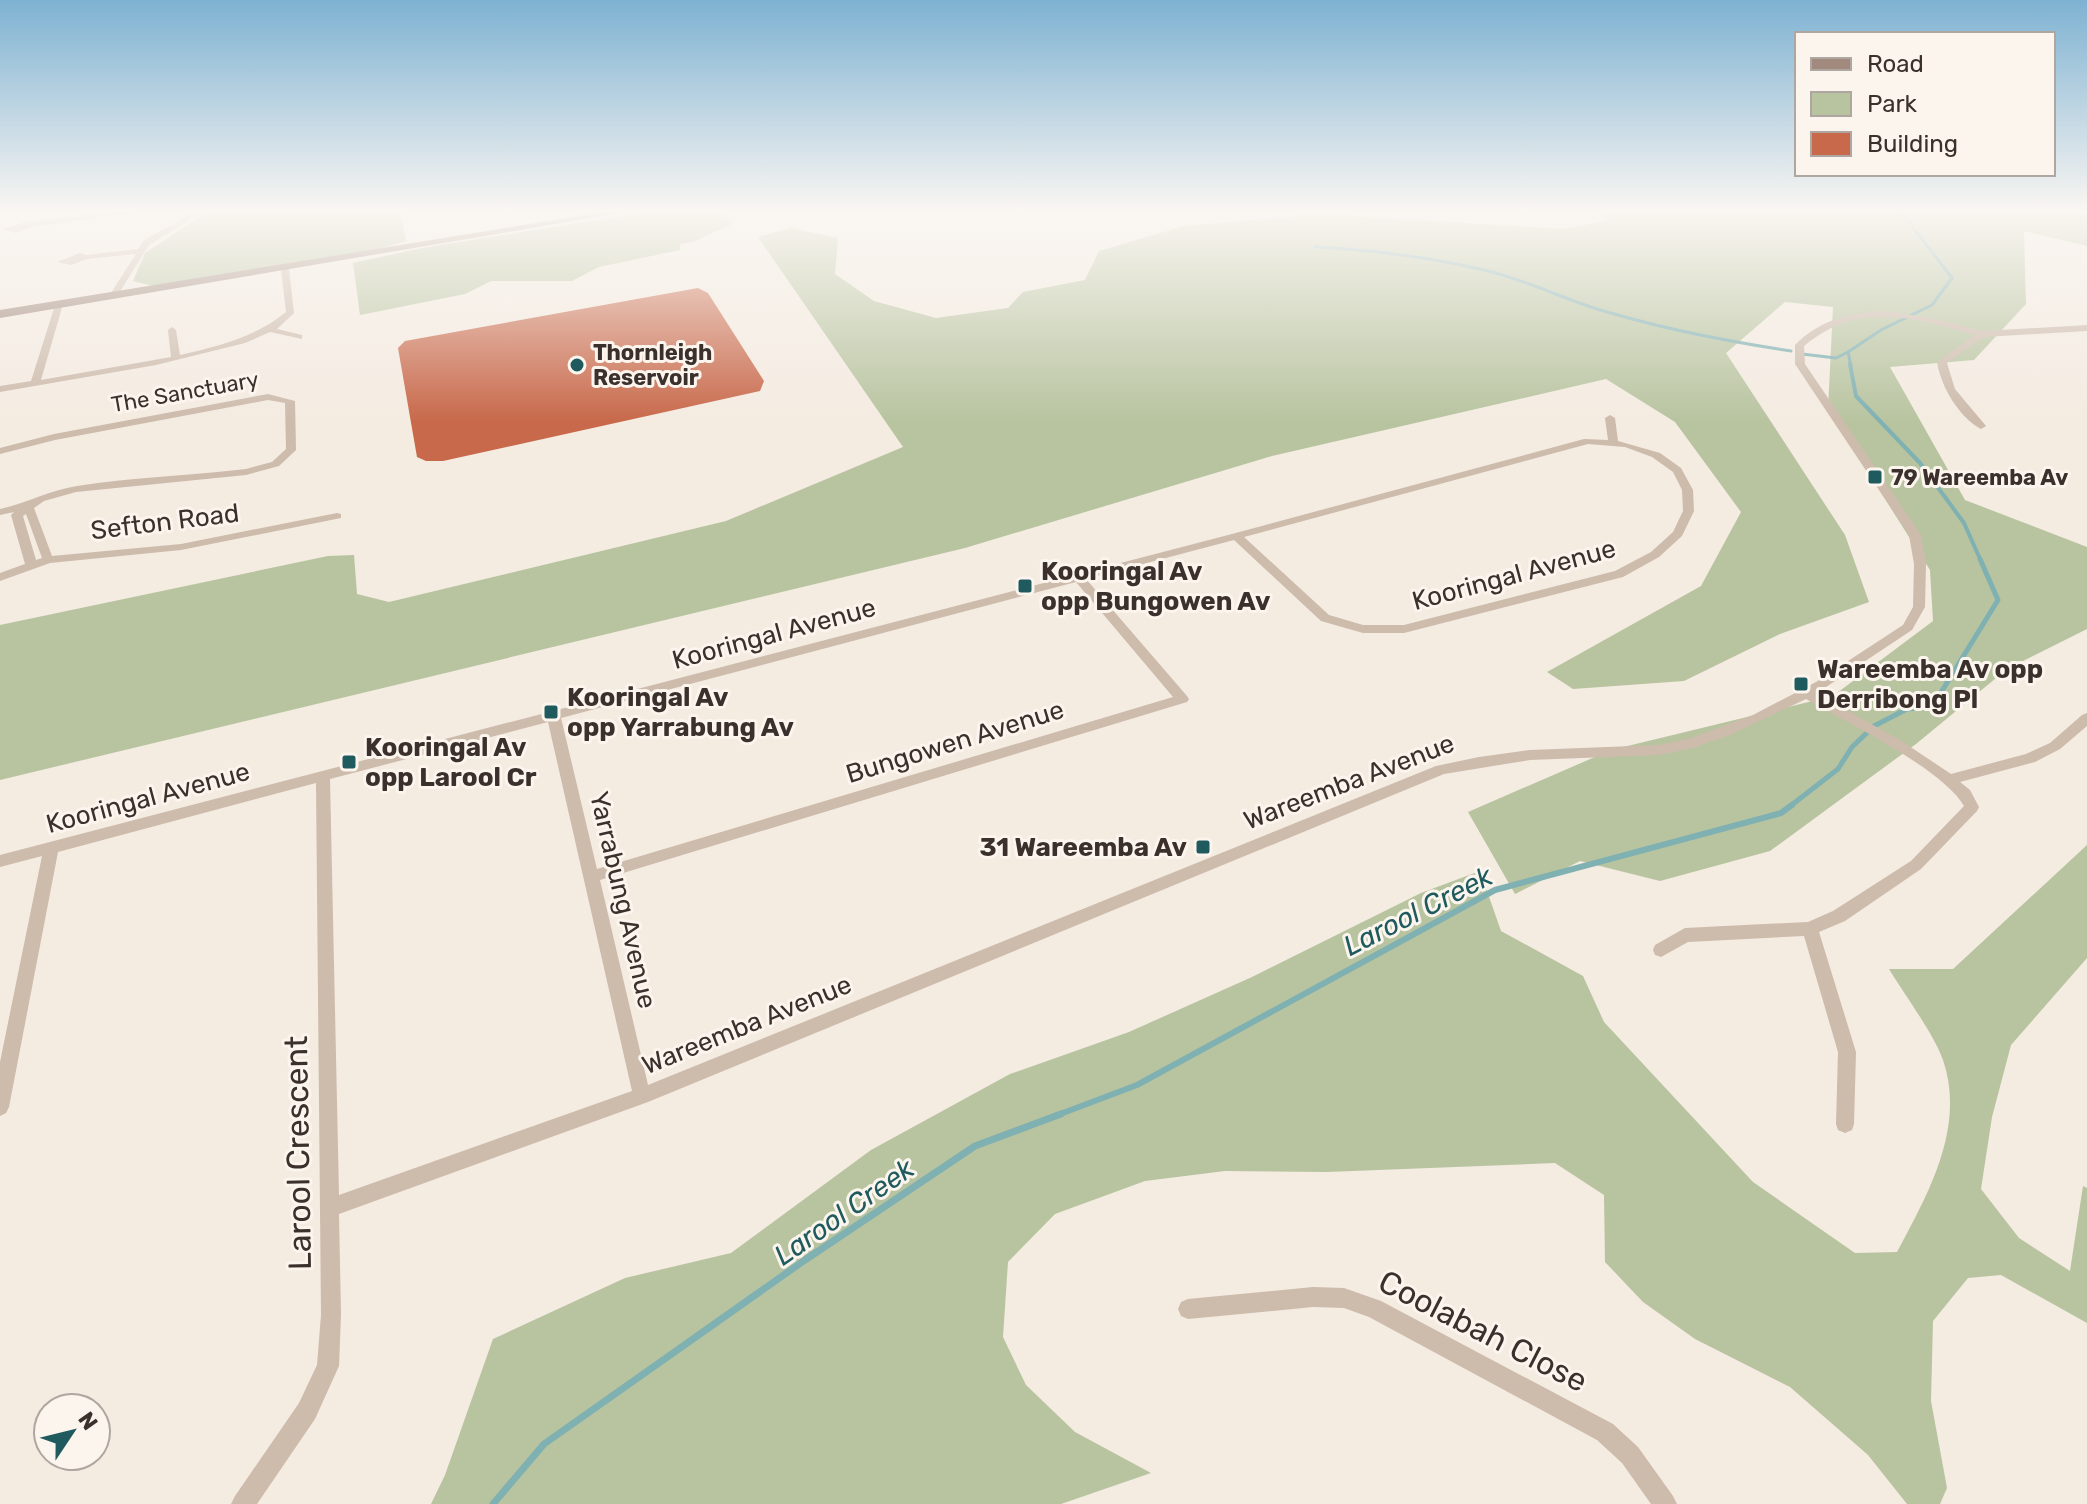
<svg xmlns="http://www.w3.org/2000/svg" width="2087" height="1504" viewBox="0 0 2087 1504" font-family="Rubik,sans-serif">
	<rect width="100%" height="100%" fill="#f4ebe1"/>
	<g fill="#b8c4a0">
		<path d="M209 211H400L406 241 362 254 153 286 133 281 145 253Z"/>
		<path d="M652 211H722L732 224 693 242 680 244V250L599 267 572 281H491L465 294 360 315 353 263 422 248Z"/>
		<path d="M1602 211H2087V246L2024 231 2026 304 1974 360 1890 367 1965 500 2087 547V629L2007 669 1916 744 1770 851 1660 881 1580 861 1515 894 1468 812 1611 750 1833 696 1933 621 1930 570 1828 409 1833 307 1785 302 1726 353 1845 535 1869 602 1780 634 1684 681 1573 689 1547 672 1701 586 1741 512 1675 422 1606 379 1272 456 965 548 0 780V625L328 556 354 555 357 594 389 602 726 521 903 447 758 237 790 228 838 238 835 274 874 301 936 318 1008 308 1023 292 1085 280 1099 251 1184 226 1320 214 1563 229 1606 221Z"/>
		<path d="M2087 845V958L2011 1045 1992 1117 1981 1189 2019 1238 2070 1271 2083 1186 2087 1188V1323L2001 1275 1968 1278 1933 1321 1931 1401 1947 1488 1940 1504H1907L1868 1455 1790 1387 1695 1339 1643 1302 1605 1262 1604 1195 1555 1163 1327 1172 1225 1171 1145 1181 1055 1214 1008 1262 1003 1337 1026 1385 1075 1432 1151 1473 1061 1504H431L445 1475 493 1339 625 1278 731 1253 871 1150 1010 1074 1129 1032 1252 977 1421 893 1480 871 1501 931 1583 976 1604 1022 1753 1182 1855 1253 1897 1252C1928 1194 1966 1127 1943 1060 1934 1034 1904 994 1889 969H1953Z"/>
	</g>
	<g fill="none" stroke-linecap="round" stroke-linejoin="round">
		<g stroke="#7fb0b2" stroke-width="3">
			<path d="M1315 247C1372 250 1429 257 1484 270 1523 279 1557 296 1594 308 1658 328 1725 341 1791 351"/>
			<path d="M1802 354 1836 358 1848 352"/>
			<path d="M1851 366 1848 352 1881 330 1932 305 1952 278 1900 211"/>
		</g>
		<path stroke="#7fb0b2" stroke-width="4" d="M1850 364 1856 396 1920 463 1964 523 1981 561"/>
		<path stroke="#7fb0b2" stroke-width="5" d="M1789 807 1838 769 1852 747 1874 726 1907 709 1932 707 1998 600 1980 559"/>
		<path stroke="#7fb0b2" stroke-width="6" d="M1055 1116 1137 1085 1495 890 1781 813 1792 805"/>
		<path stroke="#7fb0b2" stroke-width="7" d="M493 1504 544 1444 805 1260 975 1146 1061 1114"/>
	</g>
	<path fill="#c8694b" d="M698 288 708 293 764 381 760 391 443 461H426L417 457 398 348 405 341Z"/>
	<g fill="none" stroke-linecap="round" stroke-linejoin="round">
		<g fill="#cdbbac" fill-rule="evenodd">
			<path d="M127 211H145L32 227 15 233 3 229 25 222Z"/>
			<path d="M196 211H205L149 245 116 298 109 296 136 254 87 259 71 265 57 262 80 253 86 255 138 249 143 241Z"/>
			<path d="M285 267 289 269 294 313 277 329 302 335V339L270 332 245 343 156 365 0 392V386L31 381 56 302 63 304 41 380 171 357 168 330 172 327 176 330 180 355C218 346 256 337 286 312L281 269Z"/>
			<path d="M1887 311 1935 319 1982 331 2087 325V331L1984 337 1947 363 1955 389 1986 426 1981 429C1959 417 1941 387 1937 362L1975 335C1912 317 1859 300 1804 346L1805 364 1921 535 1926 564 1925 607 1912 630 1817 693 1903 742 1951 774 2026 754 2050 743 2082 715 2087 713V726L2060 749 2035 762 1960 782 1970 790 1979 807 1977 811 1921 869 1845 921 1819 932 1856 1052 1854 1124 1852 1130 1845 1133 1838 1130 1836 1124 1838 1052 1804 936 1688 942 1661 957 1655 955 1653 950 1655 945 1685 928 1808 922 1833 911 1911 861 1964 806C1943 769 1846 722 1806 699L1730 735 1692 748 1659 755 1530 760 1444 774 648 1102 339 1214 341 1315 339 1366 315 1419 257 1504H231L235 1496 299 1403 317 1365 321 1315 316 783 58 852 9 1107 6 1113 0 1116V1062L42 856 0 867V855L1232 534 1584 439 1608 440 1605 418 1610 415 1615 418 1618 441 1660 453 1681 468 1693 490 1694 511 1682 536 1659 557 1623 577 1404 633H1363L1321 621 1234 540 1086 579 1187 696 1189 699 1187 702 600 880 648 1085 1436 766 1479 757 1530 750 1659 745 1691 738 1753 715 1816 682 1903 625 1913 607 1914 564 1909 535 1795 364V345C1821 319 1851 312 1887 311ZM1588 444 1625 447 1652 457 1673 472 1682 490 1683 511 1673 532 1651 552 1615 571 1404 625H1363L1329 615 1244 537ZM1076 582 1173 697 597 869 561 718ZM548 722 632 1091 339 1195 330 779Z"/>
			<path d="M268 394 295 401 296 450 279 466 246 475 76 492 44 501 34 508 52 556 181 544 337 513 341 514V518L181 550 50 563 0 581V573L25 564 11 515 14 512 0 515V509C27 503 50 490 77 486 133 477 190 476 246 469L272 462 286 449 285 403 268 400 55 440 0 454V448L54 434ZM26 514 42 558 36 560 23 516Z"/>
			<path d="M1313 1287 1344 1288 1381 1301 1613 1424 1638 1447 1673 1496 1677 1504H1651L1622 1463 1597 1440 1369 1317 1344 1308 1313 1307 1188 1319 1181 1316 1178 1309 1181 1302 1188 1299Z"/>
		</g>
		<path fill="#a18a7d" fill-rule="evenodd" d="M610 211H632L0 318V310Z"/>
	</g>
	<linearGradient id="sky" x2="0" y2="1"><stop stop-color="#7eb2d2"/><stop offset="0.5" stop-color="#faf6f2"/><stop offset="1" stop-color="#faf6f2" stop-opacity="0"/></linearGradient>
	<rect width="2087" height="421" fill="url(#sky)"/>
	<g fill="#1f5a5e" stroke="#fbf5ee" stroke-width="3">
		<circle cx="577" cy="365" r="8"/>
		<rect x="1867" y="469" width="16" height="16" rx="4"/>
		<rect x="1017" y="578" width="16" height="16" rx="4"/>
		<rect x="1793" y="676" width="16" height="16" rx="4"/>
		<rect x="543" y="704" width="16" height="16" rx="4"/>
		<rect x="341" y="754" width="16" height="16" rx="4"/>
		<rect x="1195" y="839" width="16" height="16" rx="4"/>
	</g>
	<g text-anchor="middle" dominant-baseline="central" stroke-width="6" stroke-linejoin="round" paint-order="stroke">
		<g font-size="22" font-weight="bold" fill="#3b302b" stroke="#fbf5ee" text-anchor="start">
			<text x="593" y="352">Thornleigh<tspan x="593" dy="25">Reservoir</tspan></text>
			<text x="1891" y="477">79 Wareemba Av</text>
		</g>
		<g font-size="22" fill="#3b302b" stroke="#fbf5ee">
			<text transform="translate(185 392) rotate(-10)">The Sanctuary</text>
		</g>
		<g font-size="26" fill="#3b302b" stroke="#fbf5ee">
			<text transform="translate(165 522) rotate(-7)">Sefton Road</text>
			<text transform="translate(1514 575) rotate(-15)">Kooringal Avenue</text>
			<text transform="translate(774 634) rotate(-15)">Kooringal Avenue</text>
			<text transform="translate(955 742) rotate(-17)">Bungowen Avenue</text>
			<text transform="translate(1349 782) rotate(-21)">Wareemba Avenue</text>
			<text transform="translate(148 798) rotate(-15)">Kooringal Avenue</text>
			<text transform="translate(623 900) rotate(77)">Yarrabung Avenue</text>
			<text transform="translate(747 1025) rotate(-22)">Wareemba Avenue</text>
		</g>
		<g font-size="26" font-weight="bold" fill="#3b302b" stroke="#fbf5ee" text-anchor="start">
			<text x="1041" y="571">Kooringal Av<tspan x="1041" dy="30">opp Bungowen Av</tspan></text>
			<text x="1817" y="669">Wareemba Av opp<tspan x="1817" dy="30">Derribong Pl</tspan></text>
			<text x="567" y="697">Kooringal Av<tspan x="567" dy="30">opp Yarrabung Av</tspan></text>
			<text x="365" y="747">Kooringal Av<tspan x="365" dy="30">opp Larool Cr</tspan></text>
			<text x="1187" y="847" text-anchor="end">31 Wareemba Av</text>
		</g>
		<g font-size="28" font-style="italic" fill="#1f5a5e" stroke="#fbf5ee">
			<text transform="translate(1418 911) rotate(-27)">Larool Creek</text>
			<text transform="translate(844 1212) rotate(-35)">Larool Creek</text>
		</g>
		<g font-size="32" fill="#3b302b" stroke="#fbf5ee">
			<text transform="translate(298 1153) rotate(-91)">Larool Crescent</text>
			<text transform="translate(1483 1331) rotate(27)">Coolabah Close</text>
		</g>
	</g>
	<rect x="1795" y="32" width="260" height="144" fill="#fbf5ee" stroke="#aea6a0" stroke-width="2"/>
	<rect x="1811" y="58" width="40" height="12" fill="#a18a7d" stroke="#aea6a0" stroke-width="2"/>
	<text x="1867" y="72" font-size="24" fill="#3b302b">Road</text>
	<rect x="1811" y="92" width="40" height="24" fill="#b8c4a0" stroke="#aea6a0" stroke-width="2"/>
	<text x="1867" y="112" font-size="24" fill="#3b302b">Park</text>
	<rect x="1811" y="132" width="40" height="24" fill="#c8694b" stroke="#aea6a0" stroke-width="2"/>
	<text x="1867" y="152" font-size="24" fill="#3b302b">Building</text>
	<g transform="translate(72 1432) rotate(55)"><circle r="38" fill="#fbf5ee" stroke="#aea6a0" stroke-width="2"/>
	<path d="M0-6L14 30L0 20L-14 30Z" fill="#1f5a5e"/>
	<text y="-12" font-size="22" font-weight="bold" text-anchor="middle" fill="#3b302b">N</text>
	</g>
</svg>
